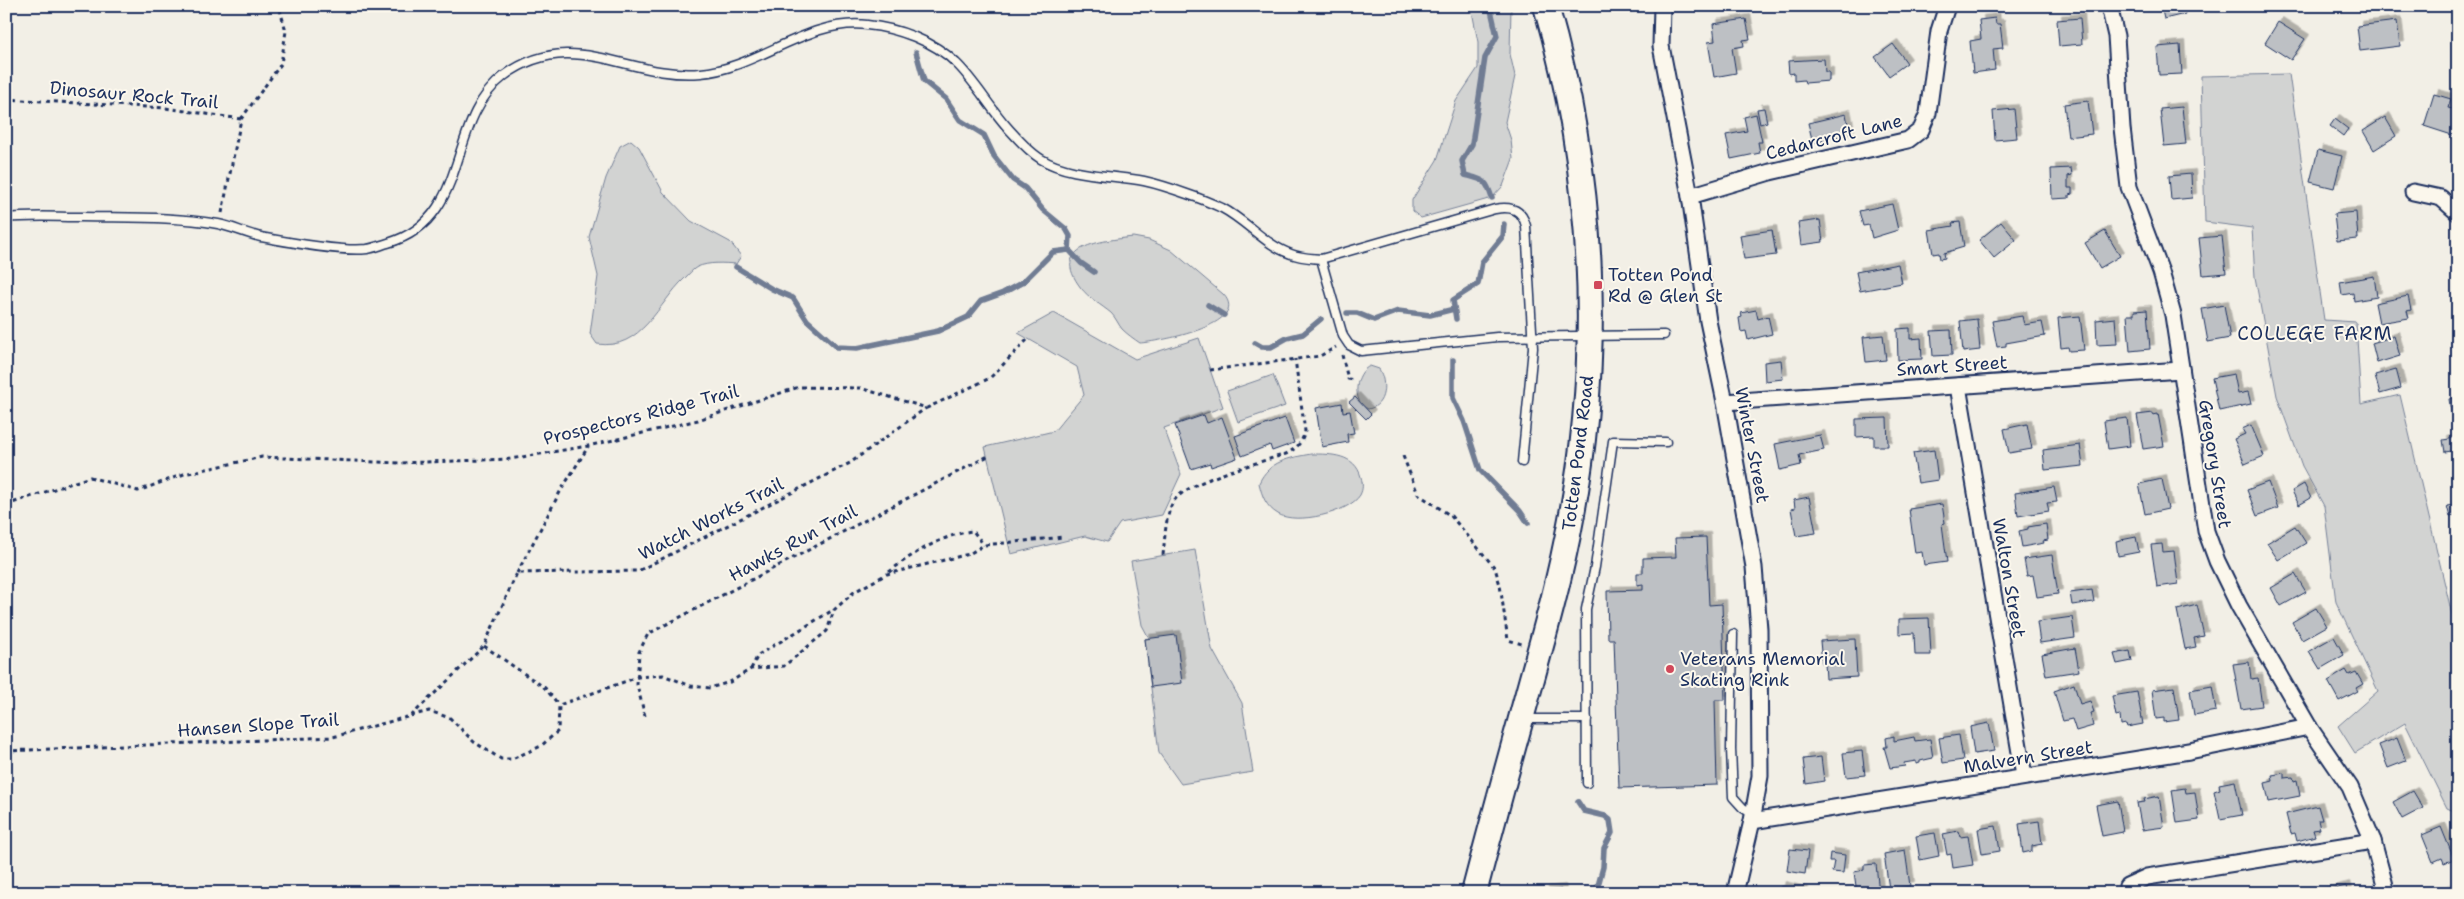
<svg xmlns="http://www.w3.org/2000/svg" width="2464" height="899" viewBox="0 0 2464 899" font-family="'Shantell Sans',sans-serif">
	<defs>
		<filter id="shadow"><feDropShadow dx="4.5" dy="-4.5" stdDeviation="0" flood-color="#0004"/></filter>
	</defs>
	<rect width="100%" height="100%" fill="#f2efe6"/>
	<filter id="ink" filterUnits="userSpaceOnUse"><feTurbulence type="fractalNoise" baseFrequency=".02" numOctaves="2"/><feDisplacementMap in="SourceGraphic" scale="10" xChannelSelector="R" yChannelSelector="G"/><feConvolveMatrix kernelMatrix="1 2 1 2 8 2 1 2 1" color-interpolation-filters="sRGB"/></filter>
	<g filter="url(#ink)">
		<g fill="#d2d3d2" stroke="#768198">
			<path d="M1471 6H1511L1510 54 1515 76 1505 122 1511 140 1513 159 1503 186 1492 198 1421 218 1412 211V200L1437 160 1456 101 1478 68V42Z"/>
			<path d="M2289 74 2324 320 2356 322 2361 404 2400 395 2458 640V813L2447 808 2405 723 2355 753 2338 726 2378 691 2336 602 2324 506 2302 466 2277 396 2255 277 2252 228 2205 222 2201 76Z"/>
			<path d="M631 140 639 147 663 192 691 221 730 242 741 256 736 264C723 263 709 262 697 267 693 269 689 274 685 278 658 303 642 351 597 344L590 334 598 276 589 237 606 178 620 146Z"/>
			<path d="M1133 237 1149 240 1171 250 1223 294C1253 325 1156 342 1140 343 1134 339 1127 334 1122 329 1118 324 1116 318 1111 313 1101 305 1089 298 1081 288 1048 245 1102 241 1133 237Z"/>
			<path d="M1054 313 1135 359 1199 338 1223 407 1164 428 1181 474 1162 515 1120 523 1107 542 1085 536 1011 554 985 447 1054 431 1084 395 1077 367 1018 333Z"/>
			<path d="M1370 366 1379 369C1387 382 1386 406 1368 409 1351 402 1355 372 1370 366Z"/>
			<path d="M1273 375 1285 406 1238 422 1227 391Z"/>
			<path d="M1311 454C1331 454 1355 454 1361 477 1363 484 1363 489 1360 495 1349 513 1296 525 1278 514 1266 507 1262 496 1259 483 1269 461 1289 458 1311 454Z"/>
			<path d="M1195 550 1212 649 1242 703 1253 772 1181 784 1159 753 1145 639 1149 638 1142 625 1131 561Z"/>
		</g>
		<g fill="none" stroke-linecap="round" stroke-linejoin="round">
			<g stroke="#707b93" stroke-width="5.5">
				<path d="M1490 6 1497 36 1485 58 1472 144 1462 161 1465 175C1484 180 1486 179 1492 198"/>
				<path d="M916 52 924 81 946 99 960 120 984 135 994 156 1013 180 1025 188 1043 210 1066 229 1070 236 1069 250"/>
				<path d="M736 267 772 289 793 298 807 320 837 347 857 348 938 331 968 317 981 301 1003 293 1023 282 1053 252 1069 250 1081 263 1094 272"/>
				<path d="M1208 305 1224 315"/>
				<path d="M1347 313H1357L1374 320 1398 311 1430 315 1454 309"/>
				<path d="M1456 319 1453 300 1478 284 1482 262 1503 236 1504 224"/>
				<path d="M1255 343 1262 347H1271L1287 338 1303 334 1321 319"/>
				<path d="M1453 360V398L1464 421 1480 470 1520 511 1528 523"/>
				<path d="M1578 802 1584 811 1605 816 1610 820 1612 833 1604 848 1603 867 1596 893"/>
			</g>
		</g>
		<g fill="#bdc0c4" stroke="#1b2f5e" filter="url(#shadow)">
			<path d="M2161 6H2184L2185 14 2164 19Z"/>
			<path d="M1995 18 1996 24H2000L2003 48 1993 49 1995 70 1973 73 1970 41 1981 39 1979 20Z"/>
			<path d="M2080 18 2082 44 2059 46 2057 20Z"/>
			<path d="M1746 19 1750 39 1743 40 1744 46 1732 48 1736 73 1714 77 1708 42 1715 41 1713 24Z"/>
			<path d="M2397 21 2400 46 2360 51 2357 26Z"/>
			<path d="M2278 22 2305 39 2291 60 2265 43Z"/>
			<path d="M1893 44 1907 63 1889 76 1875 57Z"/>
			<path d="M2180 45 2182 74 2159 75 2157 47Z"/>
			<path d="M1824 59 1825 72H1829V81L1805 83 1804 80 1794 81V73L1789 74 1788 61Z"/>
			<path d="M2434 94 2451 99 2448 108 2458 110V137L2424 126Z"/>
			<path d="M2088 101 2092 134 2068 137 2064 104Z"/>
			<path d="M2182 107 2186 144 2164 146 2160 109Z"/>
			<path d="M1764 108 1767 122 1760 124 1757 109Z"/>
			<path d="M2014 109 2017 138 1995 140 1993 111Z"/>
			<path d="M1756 114 1762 142H1758L1760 153 1731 159 1726 135 1747 131 1744 117Z"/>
			<path d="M1846 114 1850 134 1813 143 1808 123Z"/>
			<path d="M2385 117 2396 136 2374 150 2363 131Z"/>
			<path d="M2335 119 2348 129 2343 136 2330 126Z"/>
			<path d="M2318 150 2342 156 2334 188 2310 182Z"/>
			<path d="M2071 168 2072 175 2068 176V188H2072V194L2069 195V198L2052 199 2051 169Z"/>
			<path d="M2191 174 2192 198 2171 200 2169 176Z"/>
			<path d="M1892 204 1898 230 1872 238 1869 225 1863 226 1859 211Z"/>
			<path d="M2356 212 2358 239 2337 241 2334 214Z"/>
			<path d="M1820 220 1823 242 1801 245 1798 223Z"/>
			<path d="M1960 222 1964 247 1944 253 1945 258 1940 259 1939 253 1933 254 1929 230 1953 226 1952 223Z"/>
			<path d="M2001 222 2016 240 1994 258 1979 240Z"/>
			<path d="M1772 230 1776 255 1744 259 1740 235Z"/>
			<path d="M2105 231 2120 256 2100 268 2085 243Z"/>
			<path d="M2222 236 2226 273 2203 275 2199 238Z"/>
			<path d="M1898 264 1902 283 1860 291 1856 272Z"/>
			<path d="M2374 276 2377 297 2354 301 2353 293 2342 295 2340 282Z"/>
			<path d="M2408 296 2411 310 2407 311 2409 318 2379 323 2375 303Z"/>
			<path d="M2224 305 2230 338 2208 342 2202 309Z"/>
			<path d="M1756 310 1758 319 1768 316 1772 334 1748 340 1746 331 1741 332 1739 318 1742 317 1741 313Z"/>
			<path d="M2147 310 2150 349 2130 351 2127 315H2134V311Z"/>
			<path d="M2022 316 2024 325 2042 322 2045 336 2006 343V346L1997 347 1992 321Z"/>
			<path d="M2080 316 2084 350 2069 351 2068 347 2061 348 2058 318Z"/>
			<path d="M2115 318 2117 344 2097 345 2096 320Z"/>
			<path d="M1977 319 1980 350 1963 352 1960 321Z"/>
			<path d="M1910 328V339L1921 338 1922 359 1898 360 1897 329Z"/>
			<path d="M1951 330 1952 355 1933 356 1931 331Z"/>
			<path d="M1883 335 1886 360 1866 362 1863 337Z"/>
			<path d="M2394 336 2400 356 2377 363 2372 343Z"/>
			<path d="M1781 360 1783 379 1765 381 1764 362Z"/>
			<path d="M2396 369 2401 388 2380 394 2375 375Z"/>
			<path d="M2234 374 2238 394 2248 392 2251 404 2219 411 2212 378Z"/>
			<path d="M1355 397 1371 414 1366 419 1349 402Z"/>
			<path d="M2458 397V417L2452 418 2449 399Z"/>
			<path d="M1342 403 1343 412 1350 411 1354 433 1347 434 1348 442 1322 447 1316 408Z"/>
			<path d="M2153 413V415L2158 414 2164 446 2143 449 2137 415Z"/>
			<path d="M1204 415 1207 423 1222 417 1237 458 1211 467 1210 463 1191 469 1175 425Z"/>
			<path d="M1285 418 1294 443 1272 451 1270 445 1242 456 1235 436Z"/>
			<path d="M1887 418 1888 446H1874V436L1856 437V419Z"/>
			<path d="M2127 418 2130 446 2108 449 2104 421Z"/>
			<path d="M2027 424 2032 449 2009 453 2004 429Z"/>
			<path d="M2251 425 2264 456 2245 464 2234 439 2245 434 2242 429Z"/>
			<path d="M2458 431V450L2445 452 2443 440 2455 438 2454 432Z"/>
			<path d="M1820 435 1824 450 1799 455 1801 465 1780 470 1775 444Z"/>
			<path d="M2080 445 2083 466 2045 470 2043 450Z"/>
			<path d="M1934 450 1938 480 1918 483 1913 453Z"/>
			<path d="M2162 479 2168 509 2145 514 2139 484Z"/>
			<path d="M2268 482 2278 508 2257 516 2247 490Z"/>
			<path d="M2304 484 2311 498 2299 505 2292 491Z"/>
			<path d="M2054 487 2057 502 2047 503 2049 511 2018 516 2015 493Z"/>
			<path d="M1809 497 1816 533 1796 536 1791 509 1795 508 1794 500Z"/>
			<path d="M1942 504 1945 523 1942 524 1947 562 1924 565 1922 552 1915 553 1909 509Z"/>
			<path d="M2458 504V515L2450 517 2447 506Z"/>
			<path d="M2046 524 2048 540 2043 541 2044 543 2022 547 2019 531 2028 529V527Z"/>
			<path d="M2295 526 2306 543 2278 560 2267 543Z"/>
			<path d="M1706 537 1709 605 1722 604 1725 700H1715L1717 785 1619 788 1614 639H1608L1607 591 1643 590V584L1637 585V573H1643V558L1676 557 1675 538Z"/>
			<path d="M2136 537 2139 552 2118 556 2116 541Z"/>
			<path d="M2162 544 2163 552 2174 551 2178 584 2157 587 2151 545Z"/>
			<path d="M2052 555 2058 594 2037 597 2033 575 2027 576 2024 559Z"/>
			<path d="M2295 574 2306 592 2281 606 2271 588Z"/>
			<path d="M2092 590 2094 602 2072 605 2070 593Z"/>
			<path d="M2197 605 2204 636 2194 638 2196 647 2185 649 2177 610Z"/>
			<path d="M2316 608 2327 626 2302 640 2292 622Z"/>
			<path d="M2072 617 2075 638 2040 643 2037 622Z"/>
			<path d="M1929 618 1931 655H1915L1914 633 1899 634V619Z"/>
			<path d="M1176 635 1182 683 1151 687 1145 639Z"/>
			<path d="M2334 637 2344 655 2320 669 2309 651Z"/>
			<path d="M1855 639 1857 677 1826 679 1825 663H1822L1820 641Z"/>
			<path d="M2075 648 2079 671 2046 676 2042 654Z"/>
			<path d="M2130 651 2132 661 2117 664 2114 654Z"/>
			<path d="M2249 662 2251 679 2258 678 2262 706 2241 709 2233 664Z"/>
			<path d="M2346 670 2349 675 2356 672 2363 684 2356 688 2358 691 2339 701 2328 681Z"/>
			<path d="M2074 684 2080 704 2090 701 2094 712 2090 713 2093 726 2076 731 2072 719 2063 721 2054 691Z"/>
			<path d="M2212 686 2216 711 2194 715 2190 690Z"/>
			<path d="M2174 687 2179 720 2164 722V718L2156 719 2152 690Z"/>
			<path d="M2137 692 2143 724 2127 727 2126 724 2121 725 2120 715 2116 716 2112 696Z"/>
			<path d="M1989 723 1994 751 1974 754 1970 727Z"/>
			<path d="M1959 735 1963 760 1943 763 1939 738Z"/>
			<path d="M1894 736V741L1914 737 1915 741 1930 739 1933 758 1920 761V763L1916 764V761L1904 763 1905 766 1890 768 1884 747H1887L1886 738Z"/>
			<path d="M2397 738 2406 761 2388 768 2379 745Z"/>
			<path d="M1862 751 1865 775 1846 777 1843 753Z"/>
			<path d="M1821 757 1824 781 1806 784 1803 759Z"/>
			<path d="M2284 773V778L2293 777 2294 781 2297 780 2300 796 2269 802 2265 783 2273 781 2272 775Z"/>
			<path d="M2235 781 2242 815 2220 819 2214 791 2220 789 2219 784Z"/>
			<path d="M2185 788 2186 793 2195 792 2199 820 2177 823 2172 790Z"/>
			<path d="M2413 791 2423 808 2402 819 2393 802Z"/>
			<path d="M2159 796 2164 827 2142 830 2137 803 2145 802 2144 799Z"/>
			<path d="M2118 801 2123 832 2102 836 2096 805Z"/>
			<path d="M2318 806 2322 820H2318L2320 829 2313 830 2315 836 2297 841 2295 833 2291 834 2286 814Z"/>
			<path d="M2039 821 2042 844 2032 846V851L2023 853 2019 824Z"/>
			<path d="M1996 826 2000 851 1982 854 1978 829Z"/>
			<path d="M2441 827 2454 859 2444 863 2442 858 2433 862 2422 835Z"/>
			<path d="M1958 831 1960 837 1968 836 1973 865 1953 868 1951 854 1947 855 1943 834Z"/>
			<path d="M1935 833 1939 856 1920 860 1916 836Z"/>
			<path d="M1790 849 1808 851 1805 874 1787 871Z"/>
			<path d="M1905 850 1910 886 1889 889 1884 854Z"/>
			<path d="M1830 853 1845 855 1843 873 1832 872 1834 861H1829Z"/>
			<path d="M1876 864 1879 893H1857L1854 872 1864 870V865Z"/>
			<path d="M1781 886 1804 892V893H1779Z"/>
			<path d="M2346 886 2348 893H2317Z"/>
			<path d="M1561 889 1562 893H1544V891Z"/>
			<path d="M2446 889 2448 893H2435Z"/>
		</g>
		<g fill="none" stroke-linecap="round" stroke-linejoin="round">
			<defs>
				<g id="lane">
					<path d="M6 218C31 215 57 217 82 217 127 218 173 216 218 224 233 227 247 234 261 237 288 242 341 252 367 249 374 248 381 245 388 243 472 219 445 121 504 76 573 25 630 80 701 73 758 68 808 18 867 25 897 28 934 41 956 63 974 80 990 108 1008 128 1018 139 1028 151 1041 159 1068 176 1113 175 1144 181 1158 184 1173 189 1187 194 1199 198 1211 203 1222 208 1247 221 1265 245 1291 254 1301 258 1311 258 1321 259L1495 209C1511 206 1522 209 1526 226L1533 348 1522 462"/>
					<path d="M1321 259 1343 336 1349 345 1361 351 1497 337 1664 335"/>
					<path d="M1733 634 1731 749 1733 797 1743 808 1753 814"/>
					<path d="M1523 719H1587"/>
					<path d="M1587 783 1586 609 1595 567 1613 441 1666 442"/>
				</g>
				<g id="street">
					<path d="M1662 6 1661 46 1690 196 1708 321 1725 402 1754 567 1759 629 1760 776 1752 821 1735 893"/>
					<path d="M2109 6 2116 36 2122 128 2129 187 2161 272 2173 315 2206 531 2217 561 2239 606 2309 727 2350 787 2373 841 2387 893"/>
					<path d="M2413 192 2441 198 2458 213"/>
					<path d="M1690 196 1770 172 1908 140 1921 130 1928 113 1939 31 1947 6"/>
					<path d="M1958 386 2024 776"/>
					<path d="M1725 402 2181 370"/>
					<path d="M1752 821 2189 751 2309 727"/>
					<path d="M2127 886 2147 877 2373 841"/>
				</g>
				<path id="primary" d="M1474 893C1492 823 1512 752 1531 682 1546 628 1561 574 1571 519 1603 349 1594 173 1546 6"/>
			</defs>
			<use href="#lane" stroke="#1b2f5e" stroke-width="11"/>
			<use href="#street" stroke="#1b2f5e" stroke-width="19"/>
			<use href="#primary" stroke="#1b2f5e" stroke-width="28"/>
			<g stroke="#1b2f5e" stroke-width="3" stroke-dasharray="4 4" stroke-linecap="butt">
				<path d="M6 99 165 108 241 119 222 213"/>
				<path d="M241 119 281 64 286 31 279 6"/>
				<path d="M1342 355 1348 379 1354 380"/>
				<path d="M1210 370 1320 356 1336 347"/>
				<path d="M1403 456 1418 494 1451 516 1495 568 1500 585 1508 640 1522 644"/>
				<path d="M6 505 90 477 138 491 184 474 262 457 399 463 510 459 588 446 698 420 799 387 860 388 927 408 990 378 1027 340"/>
				<path d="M1163 555C1165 539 1165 517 1173 502 1186 481 1261 462 1286 454 1297 448 1302 443 1305 431L1295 359"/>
				<path d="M889 572C911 554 945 534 973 531L984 545"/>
				<path d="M517 573 560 492 588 447"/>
				<path d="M484 646 545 688 559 705"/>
				<path d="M751 669 758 655 833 610"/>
				<path d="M411 716 484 646 517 573 638 571 850 463 926 408"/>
				<path d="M645 716 637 685 639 652 648 634 990 455"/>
				<path d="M6 751 333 737 429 711 450 718 474 742 501 759H512L541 746 558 731 559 705 638 677 663 675 691 686 710 688 730 682 751 669 784 666 827 631 834 610 854 592 887 574 969 554 984 545 1064 537"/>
			</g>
			<use href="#lane" stroke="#fbf7ec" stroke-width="8"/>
			<use href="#street" stroke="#fbf7ec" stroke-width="15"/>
			<use href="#primary" stroke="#fbf7ec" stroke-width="24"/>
		</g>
	</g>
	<g fill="#d1495b" stroke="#fbf7ec" stroke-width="2">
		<rect x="1593" y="280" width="10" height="10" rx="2.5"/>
		<circle cx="1670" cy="669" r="5"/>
	</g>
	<g text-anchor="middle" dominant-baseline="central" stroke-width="4" stroke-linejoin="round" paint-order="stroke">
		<g font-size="18" fill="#1b2f5e" stroke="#fbf7ec">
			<text transform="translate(134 95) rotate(5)">Dinosaur Rock Trail</text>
			<text transform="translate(1834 137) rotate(-14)">Cedarcroft Lane</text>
			<text transform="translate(1952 366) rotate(-4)">Smart Street</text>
			<text transform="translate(641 415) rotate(-14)">Prospectors Ridge Trail</text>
			<text transform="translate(1752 445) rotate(79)">Winter Street</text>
			<text transform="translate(1578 453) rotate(-83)">Totten Pond Road</text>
			<text transform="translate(2215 464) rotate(81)">Gregory Street</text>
			<text transform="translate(711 519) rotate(-27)">Watch Works Trail</text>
			<text transform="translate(793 543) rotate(-28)">Hawks Run Trail</text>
			<text transform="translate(2009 578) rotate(80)">Walton Street</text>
			<text transform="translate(258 725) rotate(-4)">Hansen Slope Trail</text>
			<text transform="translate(2028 757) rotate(-9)">Malvern Street</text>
		</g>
		<g font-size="18" fill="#1b2f5e" stroke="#fbf7ec" text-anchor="start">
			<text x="1608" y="275">Totten Pond<tspan x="1608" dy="21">Rd @ Glen St</tspan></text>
			<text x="1680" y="659">Veterans Memorial<tspan x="1680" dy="21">Skating Rink</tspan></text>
		</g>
		<g font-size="19" letter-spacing="1" fill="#1b2f5e" stroke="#fbf7ec">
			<text x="2315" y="333">COLLEGE FARM</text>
		</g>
	</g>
	<rect width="2464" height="899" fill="none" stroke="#fbf7ec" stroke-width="25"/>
	<rect x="12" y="12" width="2439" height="874" fill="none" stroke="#1b2f5e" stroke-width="2" filter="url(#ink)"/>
</svg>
